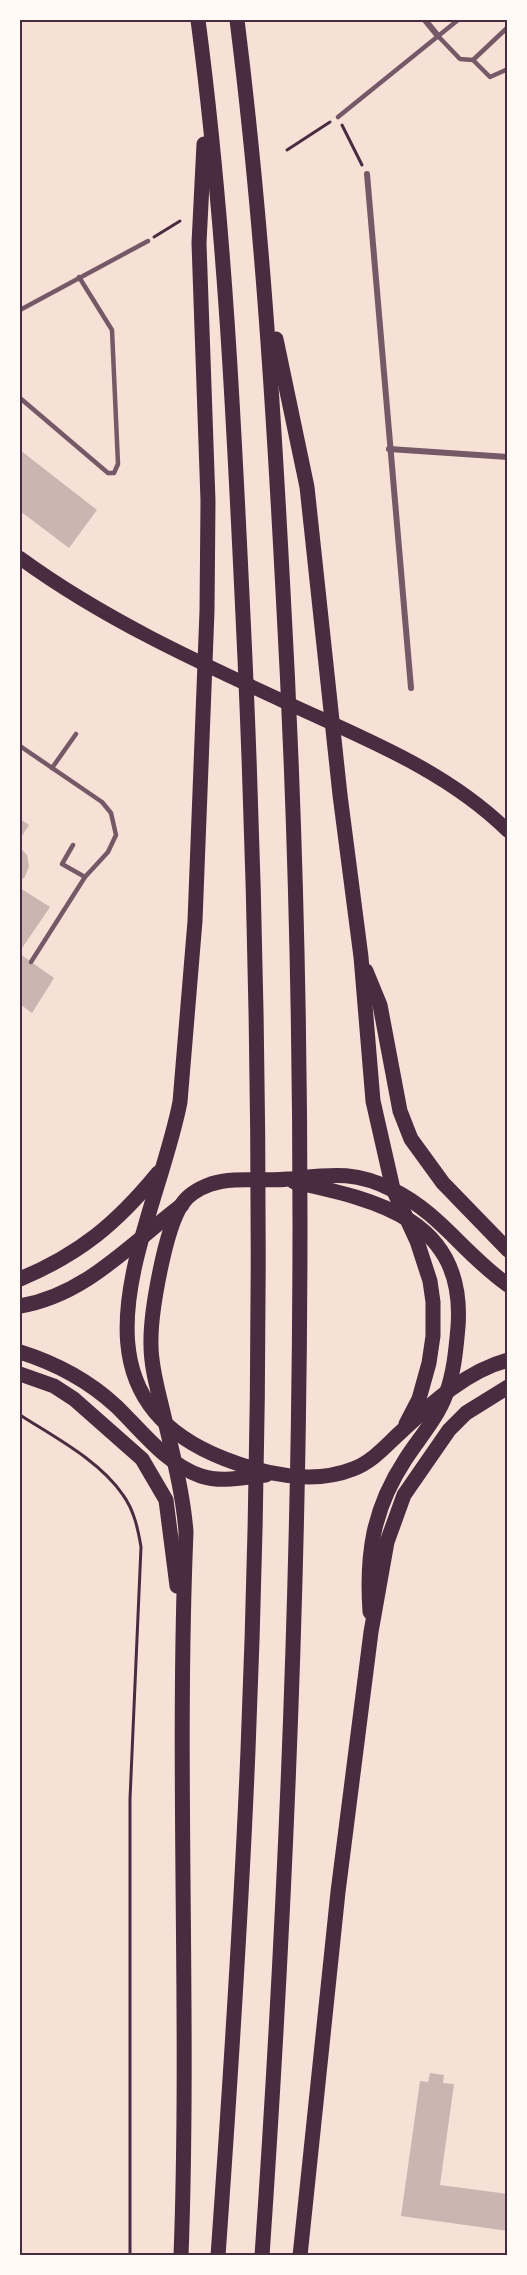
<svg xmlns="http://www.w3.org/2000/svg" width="527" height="2275" viewBox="0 0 527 2275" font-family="'Nunito Sans',sans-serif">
	<rect width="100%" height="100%" fill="#f7e1d7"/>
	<g fill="#ccb4b1">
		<path d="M20 450 97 510 69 548 20 511Z"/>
		<path d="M20 819 29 825 20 839Z"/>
		<path d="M20 848 27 855 29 866 25 877 20 881Z"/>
		<path d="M20 888 50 907 20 951Z"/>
		<path d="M20 954 54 978 32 1013 20 1004Z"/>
		<path d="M430 2073 444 2075 443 2083 454 2084 440 2185 508 2194V2231L401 2216 420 2081 428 2082Z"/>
	</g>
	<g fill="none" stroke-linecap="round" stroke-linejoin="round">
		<g stroke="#4a2c40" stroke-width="3">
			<path d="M342 125 362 165"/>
			<path d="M287 150 330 122"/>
			<path d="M154 237 180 221"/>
			<path d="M20 1415C54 1437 99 1460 123 1495 134 1510 138 1529 141 1547L130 1799V2256"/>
		</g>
		<g stroke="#755966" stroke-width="4.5">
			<path d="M438 36 460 59 473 60 490 77 508 69"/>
			<path d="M473 60 508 27"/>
			<path d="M338 117 458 20"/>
			<path d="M20 310 148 241"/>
			<path d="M20 398 108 473H114L118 464 112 330 79 277"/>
			<path d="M20 746 102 802 111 813 116 835 108 852 85 877 62 864 73 845"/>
			<path d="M52 768 76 734"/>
			<path d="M31 962 85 877"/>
		</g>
		<g stroke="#755966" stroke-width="6">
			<path d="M425 20 438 36"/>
			<path d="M367 174 411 688"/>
			<path d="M389 449 508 457"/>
		</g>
		<path stroke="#4a2c40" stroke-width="14" d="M20 558C105 620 200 663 296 707 370 741 448 772 508 831"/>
		<g stroke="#4a2c40" stroke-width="15">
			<path d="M198 20C226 232 235 445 245 659 261 1022 263 1387 248 1750 241 1919 230 2087 218 2256"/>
			<path d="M237 20C261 210 273 400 283 591 314 1146 300 1701 262 2256"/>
			<path d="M204 144 199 243 208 501 207 611 195 921 180 1102C156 1226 52 1392 225 1459 263 1474 313 1485 353 1469 374 1461 387 1444 403 1430 433 1402 467 1371 508 1360"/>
			<path d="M276 339 307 487 340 795 361 957 373 1101 393 1189 417 1241 430 1281 433 1302V1336L429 1363 419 1399 406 1424"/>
			<path d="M366 971 380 1005 400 1111 411 1139 443 1183 508 1250"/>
			<path d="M294 1182C378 1200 466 1220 458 1327 456 1349 454 1373 446 1394 437 1419 419 1438 405 1460 373 1509 366 1554 370 1612"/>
			<path d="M20 1279C80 1254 117 1223 158 1173"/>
			<path d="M20 1306C86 1295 130 1244 182 1205"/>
			<path d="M20 1352C55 1363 89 1381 116 1406 141 1430 167 1465 201 1476 222 1483 245 1477 266 1475"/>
			<path d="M20 1374 54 1386 74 1399 142 1459 166 1500 177 1586"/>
			<path d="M181 2256C190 2014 176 1773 186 1532 183 1492 172 1452 163 1412 158 1390 151 1368 151 1345 150 1314 165 1229 182 1204 188 1195 200 1188 211 1184 236 1176 263 1182 288 1179 330 1175 354 1170 393 1190 440 1213 466 1256 508 1285"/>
			<path d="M300 2256 338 1892 371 1632 387 1542 404 1495 449 1430 466 1413 508 1387"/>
		</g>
	</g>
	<rect width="527" height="2275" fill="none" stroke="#fffaf5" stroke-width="42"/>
	<rect x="21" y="21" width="485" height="2233" fill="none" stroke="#4a2c40" stroke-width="2"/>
</svg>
